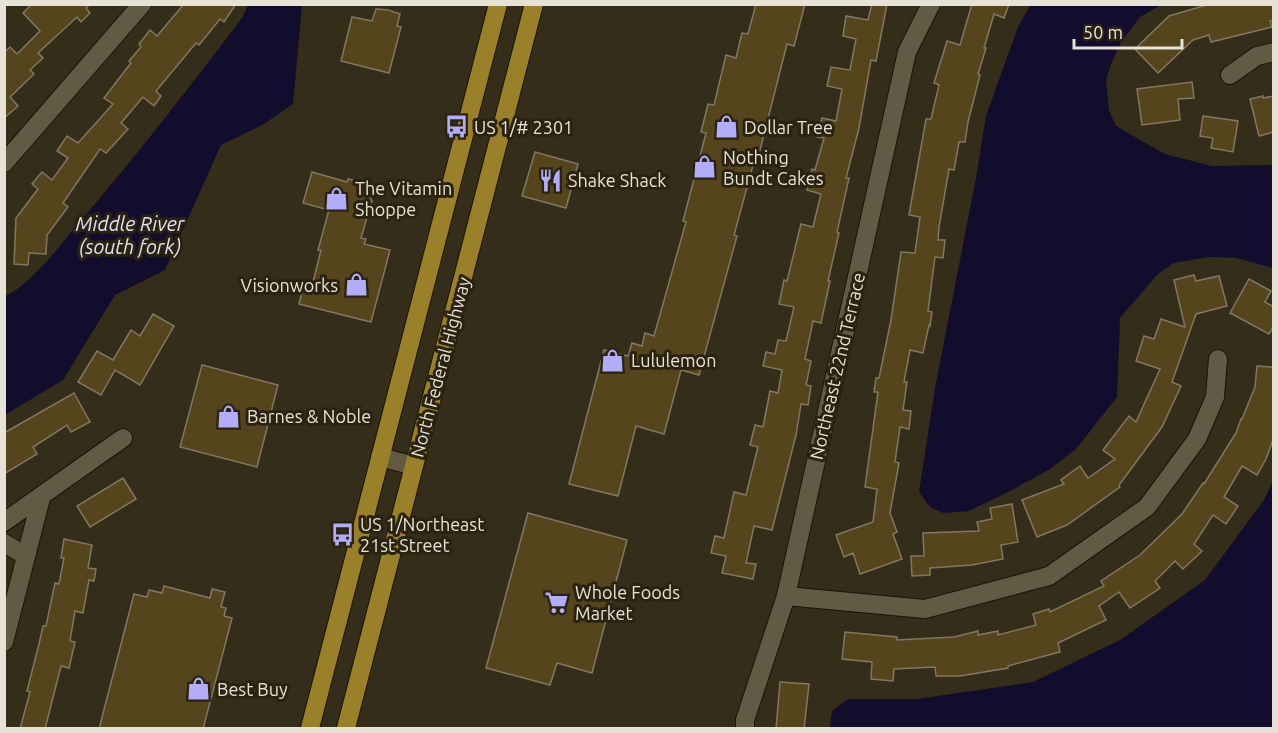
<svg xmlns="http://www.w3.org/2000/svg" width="1278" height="733" viewBox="0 0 1278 733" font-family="Ubuntu,sans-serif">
	<rect width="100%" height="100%" fill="#342d19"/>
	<g fill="#130d2d">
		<path d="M1031 4 1161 5 1140 17 1121 42 1111 64 1106 80 1109 110 1116 126 1165 154 1212 166 1273 165V268L1236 258 1209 257 1173 263 1156 276 1120 318 1117 397 1076 449 1050 469 1012 490 969 511 943 513 930 507 919 492 935 388 976 178 986 116 1018 27Z"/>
		<path d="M248 5H302L293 104 264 124 221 145 165 270 115 295 63 380 5 415V296C29 287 61 244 79 223 136 156 189 88 242 18Z"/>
		<path d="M1273 481V728H830L832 711 848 699H917L1033 682 1120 640 1205 580 1264 500Z"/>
	</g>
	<g fill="#54451c" stroke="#807862" stroke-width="1.5">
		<path d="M32 4H90L86 8 90 13 81 22 77 17 38 53 43 58 30 70 34 74 10 97 18 106 4 118V53L10 47 17 54 40 31 23 13Z"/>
		<path d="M184 4H236L224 22 220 19 199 45 196 43 156 91 161 96 154 106 143 97 121 123 128 129 106 153 100 149 63 203 68 207 47 235 46 254 29 253 28 265 14 264 16 218 38 189 32 184 42 172 52 180 68 158 57 151 67 136 78 143 113 104 104 98 131 63 129 61 141 47 139 44 150 30 157 36Z"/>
		<path d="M756 4H805L794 46 787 44 758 158H755L734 235 737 236 699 375 681 370 664 434 636 426 618 496 569 484 604 350 628 356 632 343 642 346 645 333 654 336 686 222 683 221 706 133 701 132 708 104 714 105 726 55 736 58 742 33 748 34Z"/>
		<path d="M872 4H887L876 61 871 60 859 128 846 178H849L837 232 839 233 828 281H830L821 323 813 321 805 359 811 361 806 385 811 386 808 405 801 404 796 435 772 530 754 526 746 563 756 564 753 579 722 573 726 556 711 553 715 536 724 538 734 492 746 495 758 447 750 445 755 425 763 427 770 391 778 393 782 370 763 366 766 352 775 354 778 340 786 341 794 307 779 304 784 280 787 281 801 224 813 227 821 194 807 190 812 169 815 170 824 138 817 137 822 118 836 121 842 89 827 86 831 67 850 70 856 39 843 36 846 16 868 20Z"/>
		<path d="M972 4H1009L1004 18 994 14 984 48H986L978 74 980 75 968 122 965 142H959L954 170 949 169 939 227 938 240H945L943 258 935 257 928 311 932 312 930 326 929 325 923 353 910 350 904 382H907L903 410 911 411 909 429 900 427 895 462 899 463 890 513 897 532 893 534 902 559 860 574 853 553 844 557 836 535 873 522 877 489 865 487 878 392H874L876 378H879L891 320 901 252 915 253 920 217 909 215 926 119H931L939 85 934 83 947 41 960 45Z"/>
		<path d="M1210 4H1274V21H1270L1272 27 1211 42 1209 35 1193 40 1158 73 1135 49 1169 16Z"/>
		<path d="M376 9 388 10 400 14 397 26 401 27 389 73 341 61 352 17 372 21Z"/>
		<path d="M1192 82 1194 98 1178 99 1180 120 1142 125 1137 89Z"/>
		<path d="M1263 96V98L1274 96V132L1259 136 1250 99Z"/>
		<path d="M1203 116 1238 121 1233 152 1211 148 1213 138 1200 136Z"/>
		<path d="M535 152 578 164 566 208 522 196Z"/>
		<path d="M312 172 347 182 348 179 372 185 369 195 372 201 361 238 366 239 364 244 390 250 371 322 299 304 304 284 312 286 321 250H318L329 210 303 203Z"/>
		<path d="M1194 275 1196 281 1219 276 1227 306 1196 314 1172 382 1181 386 1162 427 1119 485 1120 487 1067 525 1037 537 1022 500 1064 484 1061 480 1080 466 1088 478 1115 459 1103 450 1129 416 1136 422 1160 369 1136 361 1144 336 1154 339 1161 319 1185 327 1174 280Z"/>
		<path d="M1249 279 1271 291 1265 302 1274 307V326L1269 334 1230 313Z"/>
		<path d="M153 314 174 326 140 385 115 370 101 395 78 382 97 351 113 360 131 330 140 336Z"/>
		<path d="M202 365 278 385 257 467 180 447Z"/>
		<path d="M1257 366 1274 367V437L1266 459 1257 475 1242 466 1224 497 1238 506 1226 524 1213 515 1194 544 1202 551 1183 569 1175 561 1155 581 1160 588 1130 608 1119 592 1099 606 1106 620 1058 643 1060 652 1008 666V668L960 676H936L935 667 894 669 893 681 871 679 872 662 842 659 845 632 897 637V640L954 637 978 631V635L998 631V635L1036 625 1033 614 1049 609 1050 612 1104 586 1101 581 1140 555 1182 514 1203 483 1204 484 1236 433 1241 419H1242L1255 387Z"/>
		<path d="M74 393 90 422 71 432 67 425 33 447 37 454 4 474V433Z"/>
		<path d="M123 478 136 499 90 527 77 506Z"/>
		<path d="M1012 504 1018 542 1001 545 1003 559 972 565 930 568V575L912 576 911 556H924L923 533 979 531 977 522 992 519 990 508Z"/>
		<path d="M528 513 627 540 592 673 557 663 550 685 486 668Z"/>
		<path d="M64 539 92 545 88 568 96 569 94 581 89 580 83 613 75 611 70 641 75 642 69 668 61 666 45 729H20L30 692 27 691 39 644 43 626H46L55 583 59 584 64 558H61Z"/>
		<path d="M164 586 210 598 212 589 225 592 221 607 226 608 224 616 232 618 203 729H99L134 594 147 597 149 590 162 593Z"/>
		<path d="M780 682 809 684 804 729H776Z"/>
	</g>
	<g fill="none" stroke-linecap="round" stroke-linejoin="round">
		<defs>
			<g id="minor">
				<path d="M1230 75 1257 56 1274 52"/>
				<path d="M4 163 142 4"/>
				<path d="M380 457 414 466"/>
				<path d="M4 522 123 438"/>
				<path d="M4 543 26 556"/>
				<path d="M786 596 925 609 1049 576 1147 507 1197 439 1215 397 1218 359"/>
				<path d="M4 642 41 498"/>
				<path d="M745 728V720L786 596 907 52 931 4"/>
			</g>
			<g id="major">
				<path d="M310 728 498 4"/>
				<path d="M346 728 534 4"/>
			</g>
		</defs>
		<use href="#minor" stroke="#1c1503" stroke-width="20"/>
		<use href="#major" stroke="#1c1503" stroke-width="20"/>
		<use href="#minor" stroke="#625a45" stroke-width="18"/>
		<use href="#major" stroke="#9b802a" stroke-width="18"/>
	</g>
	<defs>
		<symbol id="bus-bare" viewBox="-9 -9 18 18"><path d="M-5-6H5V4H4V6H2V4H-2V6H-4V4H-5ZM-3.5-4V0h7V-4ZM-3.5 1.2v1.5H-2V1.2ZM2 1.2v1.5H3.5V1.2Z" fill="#b2adf9" stroke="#2a230f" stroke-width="2.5" paint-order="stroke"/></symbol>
		<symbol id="shop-bare" viewBox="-9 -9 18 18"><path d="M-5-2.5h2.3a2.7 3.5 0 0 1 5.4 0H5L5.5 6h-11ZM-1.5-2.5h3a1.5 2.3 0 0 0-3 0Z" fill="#b2adf9" stroke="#2a230f" stroke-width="2.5" paint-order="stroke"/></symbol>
		<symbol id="restaurant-bare" viewBox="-9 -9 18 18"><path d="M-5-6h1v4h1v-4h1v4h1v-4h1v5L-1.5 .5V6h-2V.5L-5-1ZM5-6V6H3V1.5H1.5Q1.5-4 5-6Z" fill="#b2adf9" stroke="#2a230f" stroke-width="2.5" paint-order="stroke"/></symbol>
		<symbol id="supermarket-bare" viewBox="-9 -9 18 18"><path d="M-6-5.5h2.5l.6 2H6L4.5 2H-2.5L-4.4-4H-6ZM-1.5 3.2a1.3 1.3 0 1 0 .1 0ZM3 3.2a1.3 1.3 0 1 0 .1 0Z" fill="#b2adf9" stroke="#2a230f" stroke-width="2.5" paint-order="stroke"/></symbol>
	</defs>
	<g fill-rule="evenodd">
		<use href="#bus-bare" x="440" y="110" width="33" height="33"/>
		<use href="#shop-bare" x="710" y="110" width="33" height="33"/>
		<use href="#shop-bare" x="688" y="150" width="33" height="33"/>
		<use href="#restaurant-bare" x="534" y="164" width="33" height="33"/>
		<use href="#shop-bare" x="320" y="182" width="33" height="33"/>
		<use href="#shop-bare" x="340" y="268" width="33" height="33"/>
		<use href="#shop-bare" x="596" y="344" width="33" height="33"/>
		<use href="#shop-bare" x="212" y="400" width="33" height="33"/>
		<use href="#bus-bare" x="326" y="518" width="33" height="33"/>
		<use href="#supermarket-bare" x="540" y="586" width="33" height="33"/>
		<use href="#shop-bare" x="182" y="672" width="33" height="33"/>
	</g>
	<g text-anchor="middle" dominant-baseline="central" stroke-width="6" stroke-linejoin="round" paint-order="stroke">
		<g font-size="18" fill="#e7e2d6" stroke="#2a230f" text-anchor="start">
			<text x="474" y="127">US 1/# 2301</text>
			<text x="744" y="127">Dollar Tree</text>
			<text x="723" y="157">Nothing<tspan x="723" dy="21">Bundt Cakes</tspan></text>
			<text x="568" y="180">Shake Shack</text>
			<text x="355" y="188">The Vitamin<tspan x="355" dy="21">Shoppe</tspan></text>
			<text x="338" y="285" text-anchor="end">Visionworks</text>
			<text x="631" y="360">Lululemon</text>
			<text x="247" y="416">Barnes &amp; Noble</text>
			<text x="360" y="524">US 1/Northeast<tspan x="360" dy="21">21st Street</tspan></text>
			<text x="575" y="592">Whole Foods<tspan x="575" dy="21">Market</tspan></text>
			<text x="217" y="689">Best Buy</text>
		</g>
		<g font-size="18" fill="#e7e2d6" stroke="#2a230f">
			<text transform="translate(837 366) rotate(-77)">Northeast 22nd Terrace</text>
			<text transform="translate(440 367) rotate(-75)">North Federal Highway</text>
		</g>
		<g font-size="20" font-style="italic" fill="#e1e1fc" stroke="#2a230f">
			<text x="130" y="223">Middle River<tspan x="130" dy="23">(south fork)</tspan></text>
		</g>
	</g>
	<rect width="1278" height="733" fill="none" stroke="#e7e2d6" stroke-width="12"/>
	<path d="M1074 39v9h108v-9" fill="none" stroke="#e7e2d6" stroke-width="3"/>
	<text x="1083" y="39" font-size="18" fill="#e7e2d6" stroke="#2a230f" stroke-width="4.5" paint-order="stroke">50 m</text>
</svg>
